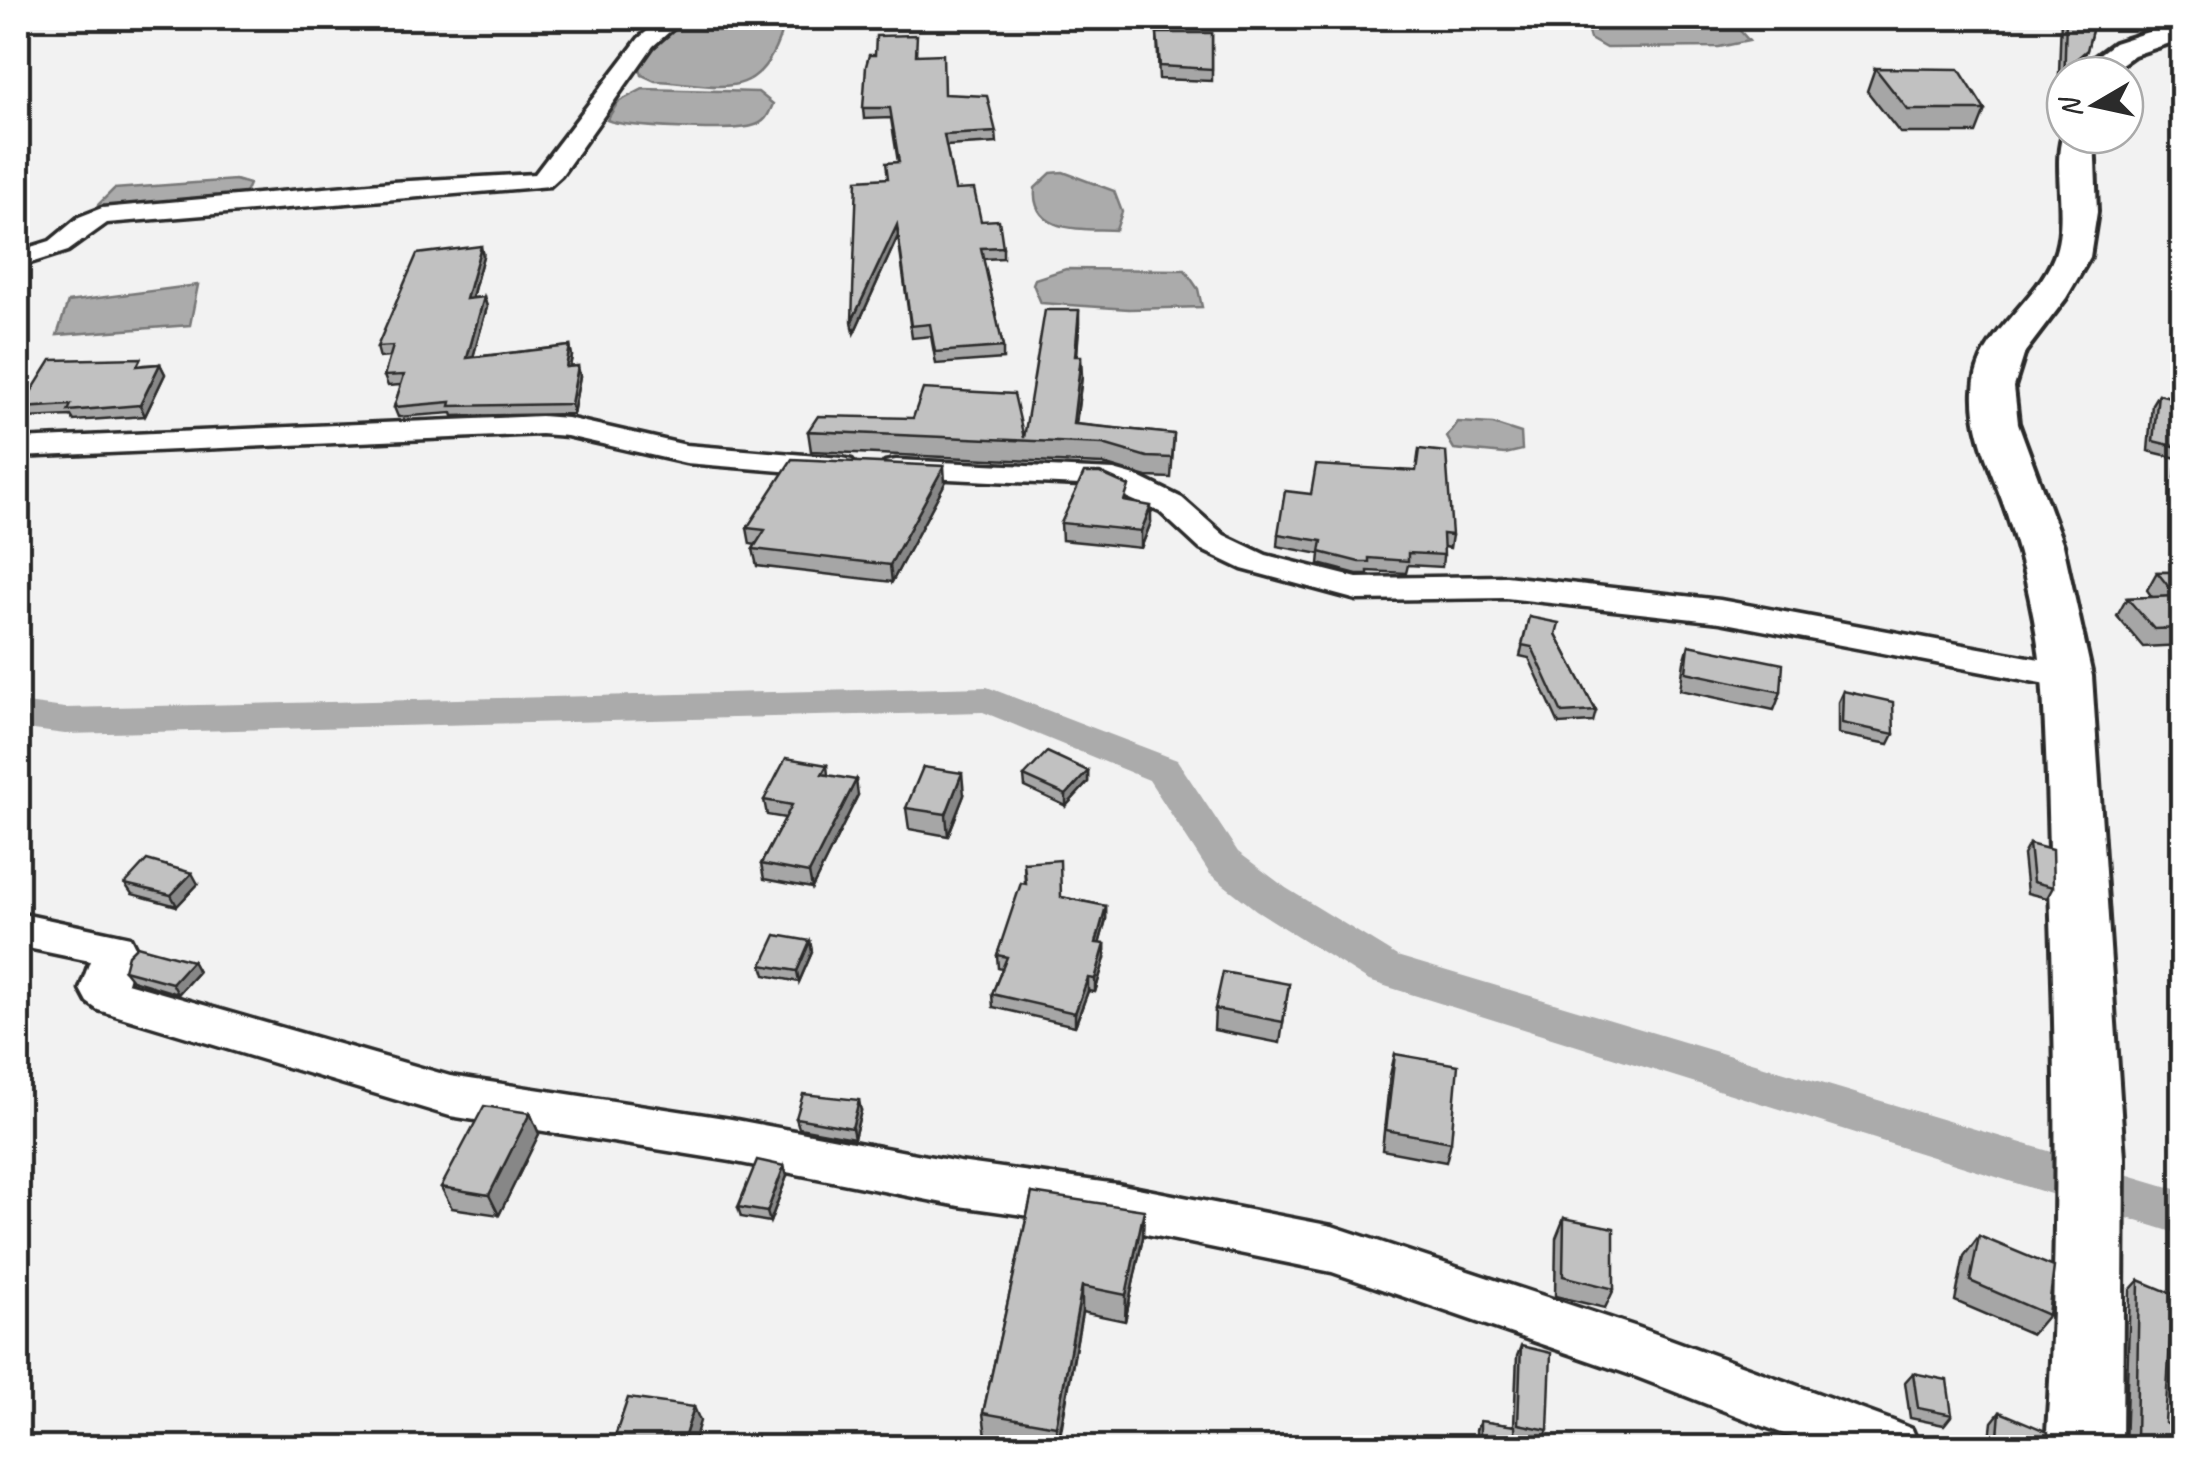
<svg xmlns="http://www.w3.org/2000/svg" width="2200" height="1465" viewBox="0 0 2200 1465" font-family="Caveat,sans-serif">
	<rect width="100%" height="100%" fill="#f2f2f2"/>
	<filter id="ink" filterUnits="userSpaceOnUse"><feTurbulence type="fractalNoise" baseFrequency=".01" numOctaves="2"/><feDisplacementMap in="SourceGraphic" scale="20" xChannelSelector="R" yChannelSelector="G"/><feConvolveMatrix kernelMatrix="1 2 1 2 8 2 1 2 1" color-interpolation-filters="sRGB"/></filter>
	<g filter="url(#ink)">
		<g fill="#ababab" stroke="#787878" stroke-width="2.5">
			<path d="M1584 18H1729L1749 41 1719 47 1606 48 1590 39Z"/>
			<path d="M684 25 779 26 781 33C758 106 715 83 655 81L642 75 640 68C650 49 664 32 684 25Z"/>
			<path d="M643 89 758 92 773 104C768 116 765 123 752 126 731 132 627 128 607 120L618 102Z"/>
			<path d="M1063 172 1114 191 1122 212 1116 230C1083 228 1031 235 1035 188L1051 173Z"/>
			<path d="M235 180 249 184 243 198 107 212 98 205 114 189Z"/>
			<path d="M1066 269 1185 270 1198 289 1202 307 1129 309 1041 303 1033 284 1035 279Z"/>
			<path d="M198 285 190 325 57 335 68 302Z"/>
			<path d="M1458 422 1493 424 1521 433 1522 450 1505 454 1454 449 1447 437Z"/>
		</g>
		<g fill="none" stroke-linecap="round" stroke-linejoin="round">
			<path fill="#ababab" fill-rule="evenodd" d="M987 687 1177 760 1238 852 1286 888 1397 956 2182 1191V1235L1369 981 1256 910 1210 874 1149 780 983 712 65 734 18 728V702L65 708Z"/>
			<defs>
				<g id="street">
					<path d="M663 18H685L653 46 561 176 550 186 107 223 68 251 18 267V251L50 241 79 217 102 208 392 182 535 174 639 38Z"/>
					<path d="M541 416 567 418 686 445 841 458 852 460 857 467 852 474 841 476 686 463 567 436 541 434 18 457V439Z"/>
					<path d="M896 460 1114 470 1139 477 1182 498 1224 535 1266 555 1357 578 1506 576 1720 600 2067 664 2080 667 2085 676 2080 685 2067 688 1720 622 1506 598 1357 600 1242 569 1200 549 1160 512 1101 486 885 476 880 469 885 462Z"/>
					<path d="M18 913 130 937 136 949 127 983 450 1076 731 1119 959 1162 1117 1184 1332 1226 1637 1327 1893 1421 1912 1429 1920 1448H1820L1637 1377 1332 1272 1117 1228 959 1206 731 1161 450 1116 98 1010 87 1002 80 989 90 961 18 946Z"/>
				</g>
				<g id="secondary">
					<path d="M2182 21V39L2134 55 2106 75H2071L2114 43Z"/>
					<path d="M2065 130V135H2094L2097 212 2090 257 2066 298 2025 352 2014 387 2018 423 2063 545 2092 676 2124 1158 2122 1448H2046C2059 1261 2057 1075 2050 888 2048 818 2047 747 2042 677 2037 622 2024 566 2007 514 1994 474 1972 435 1974 391 1976 335 2034 306 2054 257 2070 218 2050 161 2065 130Z"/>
				</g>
			</defs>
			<use href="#street" stroke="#2b2b2b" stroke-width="7"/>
			<use href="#secondary" stroke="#2b2b2b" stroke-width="8"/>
			<use href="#street" fill="#fff" fill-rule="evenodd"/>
			<use href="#secondary" fill="#fff" fill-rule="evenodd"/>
		</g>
		<g fill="#a6a6a6" stroke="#2b2b2b" stroke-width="2.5">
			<path d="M2061 18H2095L2087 50 2081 63 2065 75V103L2058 102Z"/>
			<path d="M1157 33H1212V81L1159 79Z"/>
			<path d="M917 55 944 94 996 132 997 143 946 146 955 190 1003 247V258L983 259 1003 347V359L936 364 931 336 912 338 898 236 854 333 887 178 898 162 891 118 864 119 863 108Z"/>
			<path d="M1875 68 1985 110 1976 133H1900L1867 91Z"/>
			<path d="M483 256 472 298 484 297 487 307 473 357 570 346 572 356 570 367 580 376 573 414 453 416 452 413 398 417 394 407 401 385 388 386 384 376 390 357 380 358 377 347Z"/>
			<path d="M1079 310 1077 356 1082 376 1076 424 1174 434 1171 478 1147 477 1103 464 811 451 808 431 1024 438Z"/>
			<path d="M160 364 165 374 145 416 74 421 71 416 26 418 21 408 144 365Z"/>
			<path d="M2158 394 2182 400V480L2175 478 2177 458 2148 451 2152 404Z"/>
			<path d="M1416 471 1452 535 1450 548 1444 547 1442 567 1408 565 1406 573 1368 571V574H1357L1319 564 1320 554 1277 546 1278 534 1311 494Z"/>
			<path d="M945 483 892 582 757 566 753 549 756 545 750 544 747 528Z"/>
			<path d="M1128 502 1151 522 1141 548 1062 540 1061 523Z"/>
			<path d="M2157 572H2182V645L2143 647 2117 616 2127 598 2152 597 2147 590Z"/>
			<path d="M1529 617 1556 634 1596 711 1593 722 1559 724 1529 658 1520 656Z"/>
			<path d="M1689 645 1781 692 1774 710 1680 690 1684 662Z"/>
			<path d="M1843 691 1894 734 1889 744 1838 734V702Z"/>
			<path d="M827 765 828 775 858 795 812 888 764 879 761 864 785 818 767 815 764 800Z"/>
			<path d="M1088 771V782L1066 806 1025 787 1024 776Z"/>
			<path d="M964 795 948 836 909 829 906 808Z"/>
			<path d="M2029 844 2053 887 2047 898 2027 893 2023 855Z"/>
			<path d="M1024 863 1061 897 1106 906V919L1099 944H1105V958L1095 992 1088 991 1075 1026 993 1007 992 994 1002 969 998 968 997 955 1025 884Z"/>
			<path d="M125 884H198L177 906 132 894Z"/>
			<path d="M810 941 812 952 799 982 765 975 762 965Z"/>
			<path d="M192 961 198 972 178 994 132 980 124 970Z"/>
			<path d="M1289 984 1280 1043 1214 1030 1215 1009Z"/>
			<path d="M1395 1054 1451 1142 1446 1162 1382 1150 1390 1075Z"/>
			<path d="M861 1111 854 1138 799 1128 796 1118Z"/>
			<path d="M530 1113 539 1134 499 1215 452 1208 441 1187Z"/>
			<path d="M784 1166 787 1176 770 1222 741 1217 738 1207Z"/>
			<path d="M1032 1193 1143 1237 1125 1321 1082 1312 1058 1448H1042L986 1437 983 1413Z"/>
			<path d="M1564 1218 1614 1289 1605 1308 1555 1296 1556 1238Z"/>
			<path d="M1979 1236 2048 1315 2032 1334 1955 1301 1964 1256Z"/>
			<path d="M2139 1280 2165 1423 2169 1448H2125L2130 1290Z"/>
			<path d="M1521 1346 1548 1430 1544 1439 1516 1433V1448H1477L1476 1430 1480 1421 1514 1426 1517 1356Z"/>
			<path d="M1913 1373 1952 1415 1944 1425 1910 1418 1905 1382Z"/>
			<path d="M2000 1412 2047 1448H1989L1992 1422Z"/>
		</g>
		<g fill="#878787" stroke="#2b2b2b" stroke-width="2.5">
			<path d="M2167 18H2182L2165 23Z"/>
			<path d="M2087 50 2081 63 2067 75 2073 62Z"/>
			<path d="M897 225 898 236 854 333 852 321Z"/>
			<path d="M481 246 483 256 469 308 466 299Z"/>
			<path d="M484 297 487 307 470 368 467 358Z"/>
			<path d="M1079 310V330L1075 375V356Z"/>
			<path d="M570 346 572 356 568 377 566 367Z"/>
			<path d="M1081 356 1082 376 1073 444V424Z"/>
			<path d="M160 364 165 374 145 416 140 405Z"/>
			<path d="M578 366 580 376 573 414 571 404Z"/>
			<path d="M944 466 945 483 892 582 890 565Z"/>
			<path d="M1151 506V522L1141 548V531Z"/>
			<path d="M1088 771V782L1066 806V795Z"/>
			<path d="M962 773 964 795 948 836 946 814Z"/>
			<path d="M856 780 858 795 812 888 809 873Z"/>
			<path d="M192 873 198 884 177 906 171 895Z"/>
			<path d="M1106 906V919L1096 956V943Z"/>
			<path d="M810 941 812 952 799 982 797 971Z"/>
			<path d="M1105 944V958L1095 992V979Z"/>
			<path d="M192 961 198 972 178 994 172 983Z"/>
			<path d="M1088 978V991L1075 1026V1013Z"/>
			<path d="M859 1100 861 1111 854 1138 852 1128Z"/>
			<path d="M530 1113 539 1134 499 1215 489 1195Z"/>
			<path d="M784 1166 787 1176 770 1222 767 1212Z"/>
			<path d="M1144 1210 1143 1237 1125 1321 1126 1295Z"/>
			<path d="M1082 1286V1312L1057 1448 1056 1426Z"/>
			<path d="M694 1407 700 1421 692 1448H681Z"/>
		</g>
		<g fill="#c1c1c1" stroke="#2b2b2b" stroke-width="2.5">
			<path d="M2066 18H2095L2087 50 2073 62 2083 66 2080 75H2065V88H2064Z"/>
			<path d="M1157 33H1212V69L1160 66Z"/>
			<path d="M917 35 916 55 943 54 944 94 987 96 996 132 944 135 955 190 974 189 981 221 999 220 1003 247 981 248 1003 347 935 352 930 324 911 326 897 225 852 321 857 180 888 178 886 163 899 162 890 108H863L866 66 869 55H875L876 36Z"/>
			<path d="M1875 68 1959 69 1985 110H1908Z"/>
			<path d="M481 246 466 299 484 297 467 358 570 346 566 367 578 366 571 404 450 406 451 402 394 407 404 375 384 376 393 346 377 347 417 254Z"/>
			<path d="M1045 310H1079L1075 356H1081L1073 424 1174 434 1172 458 1147 457 1103 444 808 431 818 416 913 418 923 389 1014 394 1024 438Z"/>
			<path d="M141 358 137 366 160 364 140 405 68 411 71 405 21 408 51 360Z"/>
			<path d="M2158 394 2182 400V448L2153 441Z"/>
			<path d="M1419 449 1446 452 1452 535 1443 534 1444 555 1408 553V561L1369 558V562H1359L1320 552 1322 541 1278 534 1285 491 1311 494 1316 465 1416 471Z"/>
			<path d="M792 459 944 466 890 565 753 549 765 530 747 528Z"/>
			<path d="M1084 473H1100L1129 486 1124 501 1151 506 1141 531 1061 523Z"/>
			<path d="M2157 572H2182V628L2154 629 2127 598 2176 596Z"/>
			<path d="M1529 617 1559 623 1556 634 1596 711 1562 713 1532 647 1522 645Z"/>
			<path d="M1689 645 1783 664 1781 692 1686 672Z"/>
			<path d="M1843 691 1893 702 1894 734 1842 723Z"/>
			<path d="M1047 752 1088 771 1066 795 1024 776Z"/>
			<path d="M786 758 827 765 822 774 856 780 809 873 761 864 792 805 764 800Z"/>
			<path d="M923 767 962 773 946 814 906 808Z"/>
			<path d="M2029 844 2052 850 2053 887 2033 882Z"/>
			<path d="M147 860 192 873 171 895 125 884Z"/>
			<path d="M1060 860 1061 897 1106 906 1096 943 1105 944 1095 979 1088 978 1075 1013 992 994 1007 957 997 955 1021 883 1026 884 1024 863Z"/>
			<path d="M776 935 810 941 797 971 762 965Z"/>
			<path d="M137 946 192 961 172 983 124 970 128 955Z"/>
			<path d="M1223 972 1289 984 1283 1022 1215 1009Z"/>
			<path d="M1395 1054 1458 1065 1451 1142 1386 1130Z"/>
			<path d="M803 1094 859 1100 852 1128 796 1118Z"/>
			<path d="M484 1106 530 1113 489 1195 441 1187Z"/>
			<path d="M757 1160 784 1166 767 1212 738 1207Z"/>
			<path d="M1032 1193 1144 1210 1126 1295 1082 1286 1056 1426 983 1413Z"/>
			<path d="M1564 1218 1614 1228V1289L1563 1276Z"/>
			<path d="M1979 1236 2054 1267 2048 1315 1970 1281Z"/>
			<path d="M2139 1280 2173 1294 2165 1423 2170 1425 2169 1448H2129L2130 1443 2136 1439Z"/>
			<path d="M1521 1346 1551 1353 1548 1430 1518 1424Z"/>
			<path d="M1913 1373 1947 1380 1952 1415 1918 1408Z"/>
			<path d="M628 1398 694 1407 681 1448H611Z"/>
			<path d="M2000 1412 2048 1432 2047 1448H1997Z"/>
			<path d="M1480 1421 1515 1426 1516 1448H1480Z"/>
		</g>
	</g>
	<rect width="2200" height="1465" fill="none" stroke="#fff" stroke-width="60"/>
	<rect x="30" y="30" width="2140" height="1405" fill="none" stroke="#2b2b2b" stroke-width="4" filter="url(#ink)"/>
	<g transform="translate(2095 105) rotate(261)"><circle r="48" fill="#ffffff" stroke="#aaaaaa" stroke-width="2.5"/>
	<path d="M0-8L18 38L0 25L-18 38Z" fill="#2b2b2b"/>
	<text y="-15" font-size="28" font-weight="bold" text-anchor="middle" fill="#2b2b2b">N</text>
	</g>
</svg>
